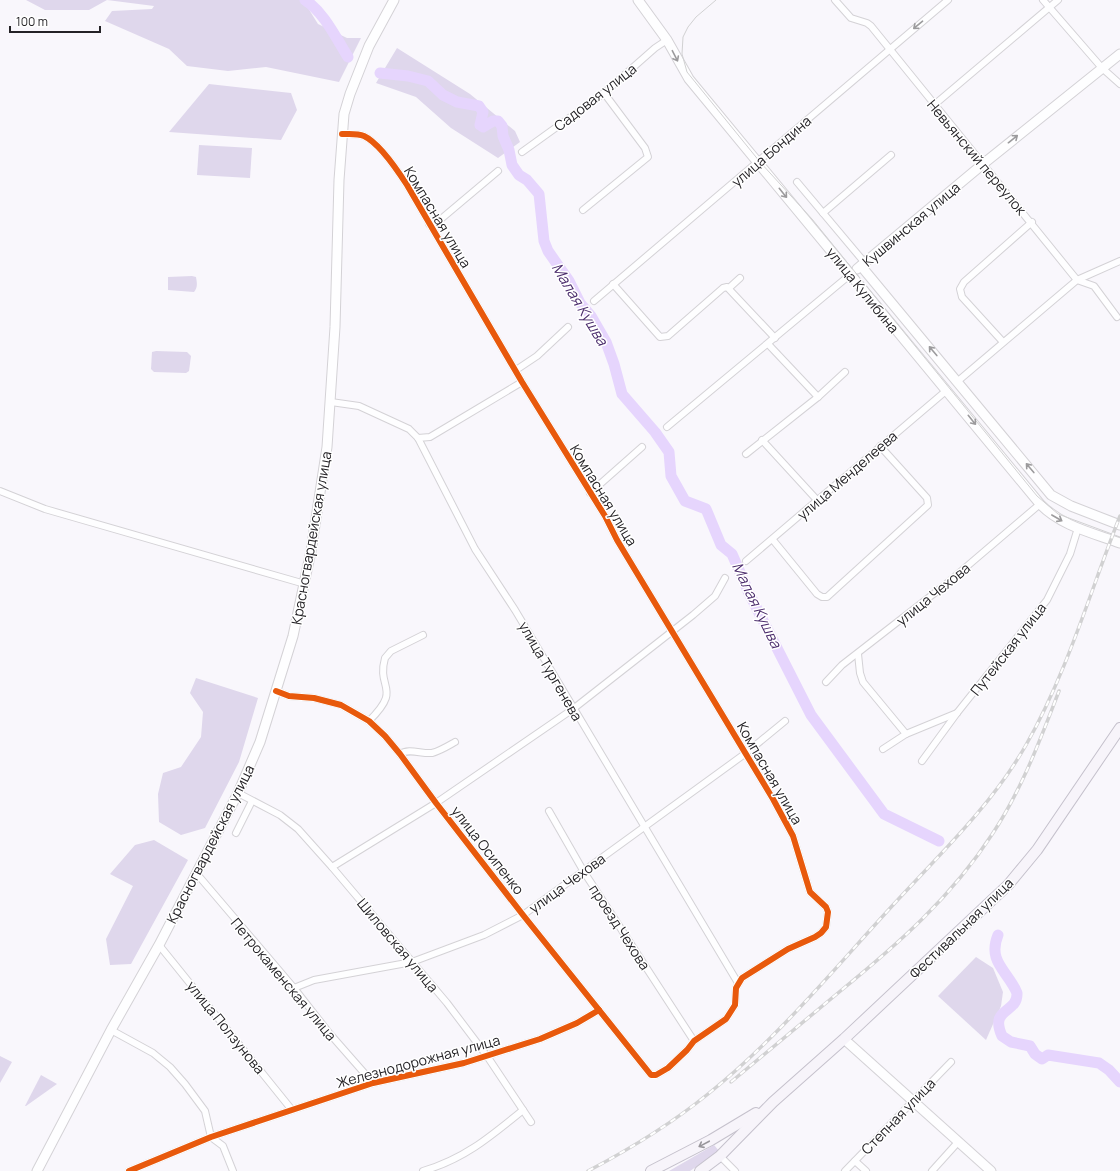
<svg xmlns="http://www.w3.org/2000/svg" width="1120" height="1171" viewBox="0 0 1120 1171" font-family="Manrope,sans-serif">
	<rect width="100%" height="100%" fill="#f9f7fc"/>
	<g fill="#dfd7ec">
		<path d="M26 0H303L318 24 347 38H361L339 82 266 67 228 71 187 66 169 49 105 21 112 11 152 9 154 6 107 0 89 10H45Z"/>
		<path d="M397 48 470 94 515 131 520 142 498 158 451 128 416 97 376 83Z"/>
		<path d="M209 84 291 93 297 110 281 140 169 132Z"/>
		<path d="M199 145 252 148 250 178 197 175Z"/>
		<path d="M192 276 196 277C197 283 198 287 194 292L168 290V277Z"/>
		<path d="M156 351 187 352 191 356 189 371 186 373 154 372 151 369 152 352Z"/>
		<path d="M196 678 258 698 239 762 205 828 181 835 159 822 158 794 163 773 181 767 201 737 203 712 190 693Z"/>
		<path d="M154 840 188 860 131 964 110 965 106 939 133 886 110 874 135 845Z"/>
		<path d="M976 957 993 968 1003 992 1001 1006 986 1040 938 996Z"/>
		<path d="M0 1056 12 1062 0 1083Z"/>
		<path d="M41 1075 57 1084 26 1106H25Z"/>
		<path d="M714 1145 719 1151 690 1171H669Z"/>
	</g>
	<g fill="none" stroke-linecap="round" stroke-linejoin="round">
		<g stroke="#e6d5fd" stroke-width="11">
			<path d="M305 0C324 12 336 38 348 57"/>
			<path d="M380 73 408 76 428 81 443 95 457 102 479 106 483 112 480 125 483 127 493 121H498L502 126 503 136 509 150 512 165 519 175 527 180 539 194 544 241 548 251 569 281 580 303 591 316 606 342 614 364 622 394 655 432 669 452 671 476 685 501 706 509 721 545 732 554 749 593 811 715 884 814 939 841"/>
			<path d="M998 935C987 962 1008 971 1017 993 1018 1014 989 1007 1002 1036L1011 1042 1030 1046 1035 1054 1042 1059 1048 1055 1099 1063 1109 1070 1120 1082"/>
		</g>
		<defs>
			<g id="street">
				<path d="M835 0 851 18 867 23 871 26 1077 280 1094 286 1117 317"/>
				<path d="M1043 0 1102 68 1120 84"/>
				<path d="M934 105 1058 0"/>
				<path d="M522 152 604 93 655 48 667 40"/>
				<path d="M797 182 865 263"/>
				<path d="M583 210 648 157 645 148 604 93"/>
				<path d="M823 213 891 155"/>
				<path d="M429 224 441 219 498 171"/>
				<path d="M613 284 660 337 668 336 723 288 727 287 775 338"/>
				<path d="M729 288 740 278"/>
				<path d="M594 301 948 0"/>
				<path d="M1003 342 962 297 960 289 964 282 1032 222"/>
				<path d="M768 344 818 397"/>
				<path d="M516 370 537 356 568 327"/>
				<path d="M958 381 1077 280 1120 261"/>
				<path d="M331 402 359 406 409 429 418 438 475 549 515 610 738 983"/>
				<path d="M667 427 851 274"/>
				<path d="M418 438 430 437 522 382"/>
				<path d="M762 440 817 500"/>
				<path d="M746 454 818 397 845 372"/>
				<path d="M0 491 45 509 305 584"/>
				<path d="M590 493 642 447"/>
				<path d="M773 540 817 594 822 597H827L928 505 927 498 880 446"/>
				<path d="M746 561 947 390"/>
				<path d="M858 654 860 673 863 682 906 734 957 713"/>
				<path d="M826 682 842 665 945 585 1040 504"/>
				<path d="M276 691 289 696 314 698 341 705 369 721 385 736 400 754 436 803 523 915 651 1075H656L668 1068 687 1050 694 1041 726 1019 735 1005 736 988 742 978 788 949 815 937 821 933 826 927 828 912 826 907 810 892 793 836 773 799 617 540 605 516 522 382 407 185C398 171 379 143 364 136 357 133 349 134 342 134"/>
				<path d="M369 721C403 687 376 690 385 658L391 651 423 635"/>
				<path d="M883 749 906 734"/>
				<path d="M400 754C409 748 421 754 432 753 440 751 448 746 455 742"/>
				<path d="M922 761 957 713 1047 600 1070 554 1078 528"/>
				<path d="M238 793 280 815 298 829 332 867 447 1003 487 1056 531 1122"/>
				<path d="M549 811 584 872 694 1041"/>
				<path d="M236 833 252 801"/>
				<path d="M332 867 436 803 573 709 693 615 715 596 725 578"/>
				<path d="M197 874 294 988 330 1034 373 1083"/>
				<path d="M159 945 292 1110"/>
				<path d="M294 988 314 980 412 962 484 935 523 915 746 753 785 721"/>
				<path d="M111 1030 153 1053 170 1067 185 1084 205 1111 211 1137 223 1146 233 1171"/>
				<path d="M720 1156 735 1171"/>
				<path d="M855 1161 866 1171"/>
				<path d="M129 1171 211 1137 373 1083 464 1063 540 1039 577 1023 599 1010"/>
				<path d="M423 1171C464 1159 490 1137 523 1110"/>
				<path d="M845 1171 951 1062"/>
				<path d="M932 1171 959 1141"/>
			</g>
			<g id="secondary">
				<path d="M638 0 667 40 689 79 1040 504C1061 526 1093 533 1120 543"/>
				<path d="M861 266 1051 495 1071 506 1120 525"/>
				<path d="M857 269 983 164 1120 54"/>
				<path d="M844 1039 991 1171"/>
				<path d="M37 1171 111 1030 159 945 238 793 260 742 293 636 311 551 327 447 335 327 339 180 344 114 350 94 369 46 394 0"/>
			</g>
			<g id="primary">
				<path d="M651 1171 711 1140 756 1113"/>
				<path d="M700 1171 720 1156 773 1102 844 1039 1008 885 1037 850 1120 728"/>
			</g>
		</defs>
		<use href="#street" stroke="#d4d2d6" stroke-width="8"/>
		<use href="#secondary" stroke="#d4d2d6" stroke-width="11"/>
		<use href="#primary" stroke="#c5c1cc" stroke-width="12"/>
		<use href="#street" stroke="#fefeff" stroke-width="6"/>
		<use href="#secondary" stroke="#fefeff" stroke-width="9"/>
		<use href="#primary" stroke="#f7f4fa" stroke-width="10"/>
		<path stroke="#d1d1d2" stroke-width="1" d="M716 0 696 17 688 27 683 37 682 54 687 72 760 162 812 219 1037 496 1058 514 1120 537"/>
		<defs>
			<g id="rail">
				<path d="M731 1082C767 1052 803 1022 838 993 898 944 951 898 993 833 1022 789 1040 740 1059 691"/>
				<path d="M588 1171C630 1149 671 1124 708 1094 777 1039 834 969 893 905 940 854 992 805 1026 745 1067 673 1090 592 1120 516"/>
			</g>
		</defs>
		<use href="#rail" stroke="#d1d1d2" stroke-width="3.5"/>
		<use href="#rail" stroke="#fff" stroke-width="2" stroke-dasharray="6" stroke-linecap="butt"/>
		<defs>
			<g id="cycleway">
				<path d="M276 691 289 696 314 698 341 705 369 721 385 736 400 754 436 803 523 915 651 1075H656L668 1068 687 1050 694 1041 726 1019 735 1005 736 988 742 978 788 949 815 937 821 933 826 927 828 912 826 907 810 892 793 836 773 799 617 540 605 516 522 382 407 185C398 171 379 143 364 136 357 133 349 134 342 134"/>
				<path d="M129 1171 211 1137 373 1083 464 1063 540 1039 577 1023 599 1010"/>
			</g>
		</defs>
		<use href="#cycleway" stroke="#fff" stroke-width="8"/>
		<use href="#cycleway" stroke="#e8590c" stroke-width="6"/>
	</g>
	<defs><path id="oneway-shaft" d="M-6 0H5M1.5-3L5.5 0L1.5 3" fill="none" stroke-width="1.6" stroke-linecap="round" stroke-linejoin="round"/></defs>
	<g stroke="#9c9b9d">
		<use href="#oneway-shaft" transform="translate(918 25) rotate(140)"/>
		<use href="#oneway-shaft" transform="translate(675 56) rotate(63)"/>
		<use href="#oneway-shaft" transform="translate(1013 139) rotate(-39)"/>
		<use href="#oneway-shaft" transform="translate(783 193) rotate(51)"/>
		<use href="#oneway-shaft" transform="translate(933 351) rotate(-130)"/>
		<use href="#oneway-shaft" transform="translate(972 420) rotate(51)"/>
		<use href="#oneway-shaft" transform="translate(1030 468) rotate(-130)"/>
		<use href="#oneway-shaft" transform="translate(1057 518) rotate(30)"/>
	</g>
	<use stroke="#98969b" href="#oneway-shaft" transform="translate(704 1144) rotate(152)"/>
	<g text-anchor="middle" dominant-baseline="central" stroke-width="3" stroke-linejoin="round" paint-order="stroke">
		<g font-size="14" fill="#242226" stroke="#fff">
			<text transform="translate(595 97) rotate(-38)">Садовая улица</text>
			<text transform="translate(771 151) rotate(-41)">улица Бондина</text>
			<text transform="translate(977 157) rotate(50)">Невьянский переулок</text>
			<text transform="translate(438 217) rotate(59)">Компасная улица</text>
			<text transform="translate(911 224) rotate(-40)">Кушвинская улица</text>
			<text transform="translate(863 290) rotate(51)">улица Кулибина</text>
			<text transform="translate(847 475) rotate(-41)">улица Менделеева</text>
			<text transform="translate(604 495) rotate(59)">Компасная улица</text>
			<text transform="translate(311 538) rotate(-80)">Красногвардейская улица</text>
			<text transform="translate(933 594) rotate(-39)">улица Чехова</text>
			<text transform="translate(1008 649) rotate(-52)">Путейская улица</text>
			<text transform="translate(551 671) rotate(60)">улица Тургенева</text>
			<text transform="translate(770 773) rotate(60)">Компасная улица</text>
			<text transform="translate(210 844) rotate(-63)">Красногвардейская улица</text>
			<text transform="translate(488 850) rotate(52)">улица Осипенко</text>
			<text transform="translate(567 883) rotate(-36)">улица Чехова</text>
			<text transform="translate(620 927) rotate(57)">проезд Чехова</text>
			<text transform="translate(961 928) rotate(-44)">Фестивальная улица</text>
			<text transform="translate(398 945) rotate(50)">Шиловская улица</text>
			<text transform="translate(284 979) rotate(50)">Петрокаменская улица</text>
			<text transform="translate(226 1027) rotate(51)">улица Ползунова</text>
			<text transform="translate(418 1061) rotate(-15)">Железнодорожная улица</text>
			<text transform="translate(898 1116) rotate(-46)">Степная улица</text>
		</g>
		<g font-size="15" font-style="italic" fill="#4b2c6c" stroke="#fff">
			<text transform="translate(580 304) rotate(59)">Малая Кушва</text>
			<text transform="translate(757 605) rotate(64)">Малая Кушва</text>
		</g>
	</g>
	<path d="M10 26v6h90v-6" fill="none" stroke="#242226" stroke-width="2"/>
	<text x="16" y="26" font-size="12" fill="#242226" stroke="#ffffff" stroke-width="3" paint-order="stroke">100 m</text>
</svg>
